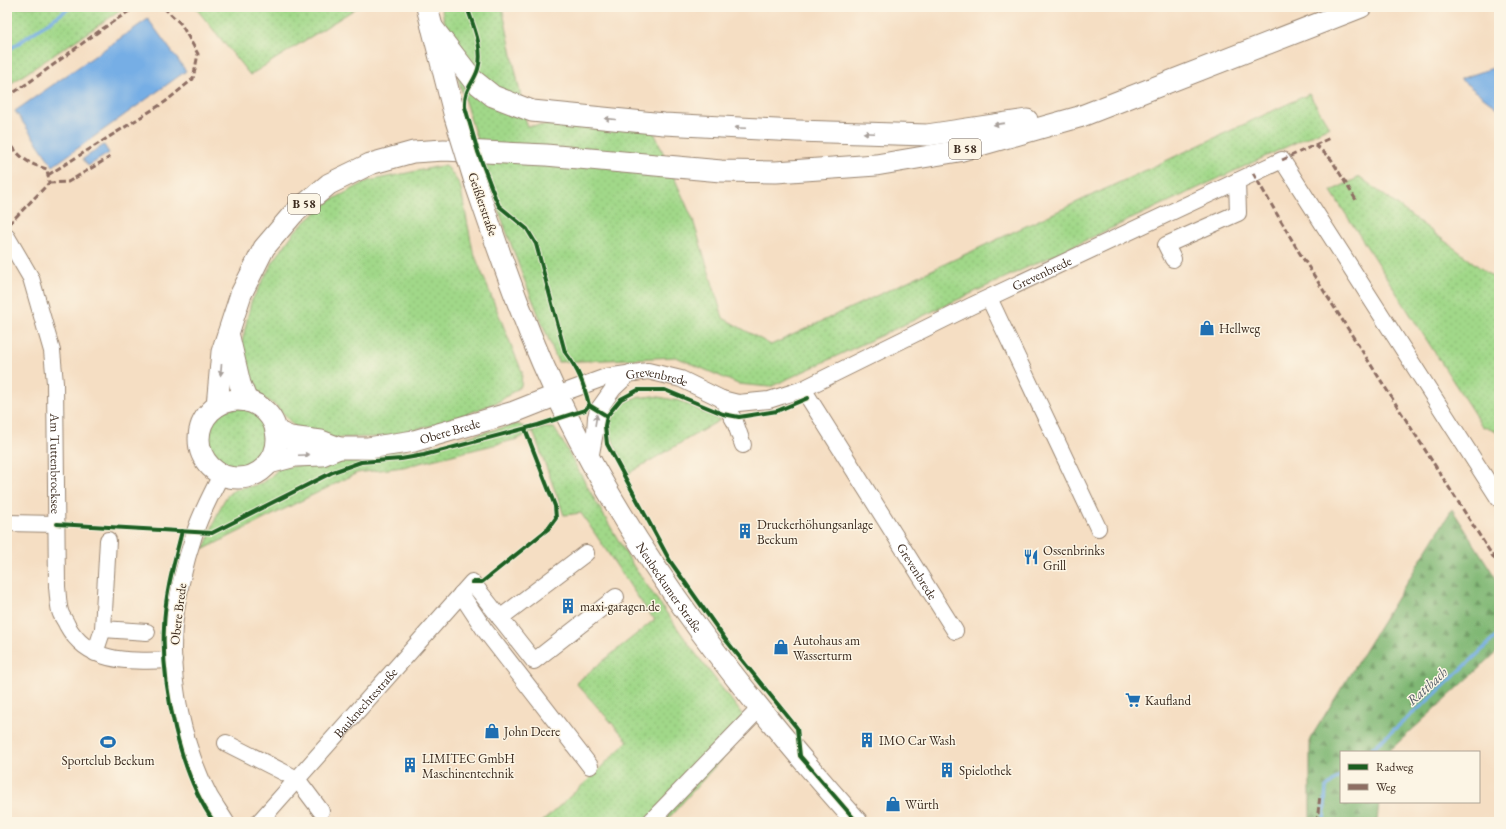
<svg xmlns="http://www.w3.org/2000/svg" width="1506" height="829" viewBox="0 0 1506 829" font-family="'EB Garamond',serif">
	<defs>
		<pattern id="grass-dots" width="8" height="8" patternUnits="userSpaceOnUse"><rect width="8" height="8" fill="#a1d889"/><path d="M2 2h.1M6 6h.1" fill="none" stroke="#8cba76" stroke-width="1.8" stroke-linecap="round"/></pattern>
		<pattern id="forest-firs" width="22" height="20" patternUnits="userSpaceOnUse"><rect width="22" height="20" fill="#80b875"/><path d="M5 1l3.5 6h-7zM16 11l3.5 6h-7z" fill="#6a965f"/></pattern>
	</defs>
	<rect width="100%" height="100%" fill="#fcf5e5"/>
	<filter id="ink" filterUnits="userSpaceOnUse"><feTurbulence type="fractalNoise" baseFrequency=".025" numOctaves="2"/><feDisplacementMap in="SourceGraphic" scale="8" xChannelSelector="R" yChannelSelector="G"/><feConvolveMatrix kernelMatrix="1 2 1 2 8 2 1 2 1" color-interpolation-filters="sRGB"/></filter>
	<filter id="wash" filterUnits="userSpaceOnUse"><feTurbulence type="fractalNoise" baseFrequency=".012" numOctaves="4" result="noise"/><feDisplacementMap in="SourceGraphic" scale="16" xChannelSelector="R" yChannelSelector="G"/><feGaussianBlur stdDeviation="0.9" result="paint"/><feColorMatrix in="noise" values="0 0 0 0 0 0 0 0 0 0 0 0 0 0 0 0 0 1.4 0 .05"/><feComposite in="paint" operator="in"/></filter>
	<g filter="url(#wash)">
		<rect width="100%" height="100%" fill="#f5dec3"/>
		<g fill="url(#grass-dots)" stroke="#6e8154">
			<path d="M7 7H126L7 86Z"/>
			<path d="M195 7H358L250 75Z"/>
			<path d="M441 7H502L527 126 649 121 693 220 723 318 771 345 1309 94 1329 127 770 387 738 384 676 357 558 362 522 274 499 211 460 85Z"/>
			<path d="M446 165 460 185 473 251 522 372 521 386 500 401 444 423 381 437 332 438 298 430 276 406 252 390 241 347 251 302 273 262 295 231 328 202 368 181Z"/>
			<path d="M1360 177 1499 282V433L1482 426 1331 191Z"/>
			<path d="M653 396 680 401 720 420 629 473C623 461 610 441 610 427 610 415 623 401 635 398 640 397 647 397 653 396Z"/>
			<circle cx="238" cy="440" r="32"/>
			<path d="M517 424 533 431 543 428H554L561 439 596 502 634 567 690 646 751 726 665 822H542L587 781 628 741 576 683 655 619 650 615 581 513 564 515 533 431 518 439 403 467 357 473 204 549C209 538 221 499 230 493 237 486 248 488 256 485 266 482 272 476 279 468L334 461 380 451H414Z"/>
		</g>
		<path fill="url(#forest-firs)" stroke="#5e714a" d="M1452 509 1499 583V650L1388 752H1341V802H1379L1377 822H1309L1310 820V739Z"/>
		<g fill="#76aee5" stroke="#586c82">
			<path d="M148 19 186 71 53 166 15 111Z"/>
			<path d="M1499 66V109L1460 79Z"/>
			<path d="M104 145 109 153 88 166 83 159Z"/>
		</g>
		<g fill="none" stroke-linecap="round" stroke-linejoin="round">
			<g stroke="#76aee5" stroke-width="3.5">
				<path d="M7 51 71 7"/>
				<path d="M1368 752 1432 697 1499 634"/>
				<path d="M1324 822 1326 788 1341 775"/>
			</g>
		</g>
	</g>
	<g filter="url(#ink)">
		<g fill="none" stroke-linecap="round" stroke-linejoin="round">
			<defs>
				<g id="minor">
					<path id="s1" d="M7 237 31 278 52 351 55 383 57 587C58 594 58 604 60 611 61 616 65 620 67 625 89 666 133 661 174 660"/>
					<path d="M1173 259 1166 245 1238 213 1237 181"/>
					<path d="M989 298 1098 528"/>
					<path id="s2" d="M803 389 955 631"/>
					<path id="s3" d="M557 395 606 377 648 371 681 379 722 399 738 403 769 400 803 389 971 306 1282 160 1499 499"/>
					<path d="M722 399 735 422 743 445"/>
					<path d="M590 459 595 432 596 417 598 410 613 389 630 373"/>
					<path d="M221 475C212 493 201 513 195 532 185 562 177 595 174 627 169 681 184 749 210 797 215 805 221 814 226 822"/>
					<path d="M7 523 57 524"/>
					<path d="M461 594 484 629 590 766"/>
					<path d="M500 618 586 553"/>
					<path d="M103 629 147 632"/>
					<path d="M95 653 103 629 108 540"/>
					<path d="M226 743 297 779 321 811"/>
					<path id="s4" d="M259 822 472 582 534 661 616 597"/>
					<path d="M650 822 760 708"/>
				</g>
				<g id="major">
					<path d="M427 7 455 117"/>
					<path d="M432 27 473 80 493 96 532 111 664 124 797 131 927 135 1027 120"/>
					<path id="s5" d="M476 185C503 264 530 342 567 416 642 566 746 698 857 822"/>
					<path d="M229 337 240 384 247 401"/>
					<circle cx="238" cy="439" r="39"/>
					<path d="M217 406 222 352 241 294 264 248 293 214 329 184 370 164 413 152 444 150 546 155 721 171 776 172 876 165 959 151 1079 117 1361 7"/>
					<path d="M276 431 290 437 321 441 339 448"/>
					<path id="s6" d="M269 463 295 456 322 455 339 448H368L414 441 514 412 557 395"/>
				</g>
			</defs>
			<use href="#minor" stroke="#988470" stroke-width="18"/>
			<use href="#major" stroke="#988470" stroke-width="23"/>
			<use href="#minor" stroke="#fff" stroke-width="16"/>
			<use href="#major" stroke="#fff" stroke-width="21"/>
			<defs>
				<path id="major-bridge" d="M455 117 476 185"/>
			</defs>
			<use href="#major-bridge" stroke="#988470" stroke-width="23" stroke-linecap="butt"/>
			<use href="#major-bridge" stroke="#fff" stroke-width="21"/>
			<g stroke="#8d6e63" stroke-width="3" stroke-dasharray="6 3" stroke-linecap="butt">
				<path d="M7 97C51 69 91 34 136 7"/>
				<path d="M7 139C18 156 27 164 47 169L49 183 7 226"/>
				<path d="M1315 145 1331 159 1356 200"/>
				<path d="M1282 160 1330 138"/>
				<path d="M1253 173 1299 252 1499 566"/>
				<path d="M48 175 165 102 193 79 198 54 181 24 163 7"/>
				<path d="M49 183 68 182 110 157"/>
				<path d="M1317 822 1320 795"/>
			</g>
			<defs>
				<g id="cycleway">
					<path d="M467 7C473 25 484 49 478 69 473 85 464 88 465 107L478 152 495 197 499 206 527 229 536 244 565 352C578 369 584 384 589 405L607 416"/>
					<path d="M808 398 777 411 739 417 723 414 665 390H638L621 399 607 416 605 426 607 444 670 561 725 639 797 728 800 756 857 822"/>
					<path d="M57 524 212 533 333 472 361 462 401 459 424 455 538 425 585 410 589 405"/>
					<path d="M182 531C174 563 165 594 164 627 161 684 180 775 214 822"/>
					<path d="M472 582H482L548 529 556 518 555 506 525 429"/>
				</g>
			</defs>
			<use href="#cycleway" stroke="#fcf5e5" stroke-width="6"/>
			<use href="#cycleway" stroke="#1b5e20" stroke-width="4"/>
		</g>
		<defs><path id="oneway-solid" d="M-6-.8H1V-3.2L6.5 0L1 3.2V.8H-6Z"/></defs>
		<g fill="#a79f9a">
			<use href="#oneway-solid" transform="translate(610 119) rotate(-175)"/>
			<use href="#oneway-solid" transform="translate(999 124) rotate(172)"/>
			<use href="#oneway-solid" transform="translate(740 128) rotate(-177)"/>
			<use href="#oneway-solid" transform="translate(869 133) rotate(-178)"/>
			<use href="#oneway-solid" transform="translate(221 370) rotate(95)"/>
			<use href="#oneway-solid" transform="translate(596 420) rotate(-81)"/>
			<use href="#oneway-solid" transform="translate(304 455) rotate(-2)"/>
		</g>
	</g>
	<defs>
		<symbol id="shop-bare" viewBox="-9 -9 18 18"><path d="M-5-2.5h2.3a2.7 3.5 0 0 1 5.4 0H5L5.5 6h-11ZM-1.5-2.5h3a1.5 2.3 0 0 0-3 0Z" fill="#1f6fb2" stroke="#fcf5e5" stroke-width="2.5" paint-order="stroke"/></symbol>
		<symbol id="building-bare" viewBox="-9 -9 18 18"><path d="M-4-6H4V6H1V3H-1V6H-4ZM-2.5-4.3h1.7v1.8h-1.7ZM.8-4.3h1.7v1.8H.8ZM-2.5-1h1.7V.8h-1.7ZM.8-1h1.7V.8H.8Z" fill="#1f6fb2" stroke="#fcf5e5" stroke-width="2.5" paint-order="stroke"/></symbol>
		<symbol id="restaurant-bare" viewBox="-9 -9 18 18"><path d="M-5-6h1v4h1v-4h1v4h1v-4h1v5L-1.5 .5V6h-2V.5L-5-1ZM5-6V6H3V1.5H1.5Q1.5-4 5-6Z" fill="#1f6fb2" stroke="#fcf5e5" stroke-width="2.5" paint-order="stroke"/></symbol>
		<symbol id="supermarket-bare" viewBox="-9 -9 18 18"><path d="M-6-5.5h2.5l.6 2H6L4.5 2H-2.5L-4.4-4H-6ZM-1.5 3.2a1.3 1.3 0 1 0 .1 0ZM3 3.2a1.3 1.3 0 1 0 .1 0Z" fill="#1f6fb2" stroke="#fcf5e5" stroke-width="2.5" paint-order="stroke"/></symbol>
		<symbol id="stadium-bare" viewBox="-9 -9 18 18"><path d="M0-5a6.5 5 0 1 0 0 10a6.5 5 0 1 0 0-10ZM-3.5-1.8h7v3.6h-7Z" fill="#1f6fb2" stroke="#fcf5e5" stroke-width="2.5" paint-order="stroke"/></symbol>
	</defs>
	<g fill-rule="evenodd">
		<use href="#shop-bare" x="1196" y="317" width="22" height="22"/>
		<use href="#building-bare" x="734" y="520" width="22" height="22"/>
		<use href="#restaurant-bare" x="1020" y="546" width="22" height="22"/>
		<use href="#building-bare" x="557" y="595" width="22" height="22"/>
		<use href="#shop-bare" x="770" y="636" width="22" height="22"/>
		<use href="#supermarket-bare" x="1122" y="689" width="22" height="22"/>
		<use href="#shop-bare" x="481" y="720" width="22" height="22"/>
		<use href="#building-bare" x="856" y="729" width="22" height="22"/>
		<use href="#stadium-bare" x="97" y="731" width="22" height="22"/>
		<use href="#building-bare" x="399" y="754" width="22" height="22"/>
		<use href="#building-bare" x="936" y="759" width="22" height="22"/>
		<use href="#shop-bare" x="882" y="793" width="22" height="22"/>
	</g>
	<g text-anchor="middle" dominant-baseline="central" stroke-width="3" stroke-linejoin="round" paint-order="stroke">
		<g fill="#fcf5e5" stroke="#75675a" stroke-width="1">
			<rect x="949" y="139" width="32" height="20" rx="3"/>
			<rect x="288" y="194" width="32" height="20" rx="3"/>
		</g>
		<g font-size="12" font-weight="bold" fill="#3b2a1e">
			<text x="965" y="149">B 58</text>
			<text x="304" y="204">B 58</text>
		</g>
		<g font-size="13" fill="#3b2a1e" stroke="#fcf5e5">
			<text transform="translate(483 204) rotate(71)">Geißlerstraße</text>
			<text stroke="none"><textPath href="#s3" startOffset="523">Grevenbrede</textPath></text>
			<text stroke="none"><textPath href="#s3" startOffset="104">Grevenbrede</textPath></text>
			<text stroke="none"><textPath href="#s6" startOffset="185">Obere Brede</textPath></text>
			<text stroke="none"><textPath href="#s1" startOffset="236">Am Tuttenbrocksee</textPath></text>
			<text stroke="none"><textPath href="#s2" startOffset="215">Grevenbrede</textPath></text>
			<text stroke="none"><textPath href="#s5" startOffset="448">Neubeckumer Straße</textPath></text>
			<text transform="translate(178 614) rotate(-83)">Obere Brede</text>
			<text stroke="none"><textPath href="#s4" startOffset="160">Bauknechtestraße</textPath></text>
		</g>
		<g font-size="13" fill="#3b2a1e" stroke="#fcf5e5" text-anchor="start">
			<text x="1219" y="328">Hellweg</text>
			<text x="757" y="524">Druckerhöhungsanlage<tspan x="757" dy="15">Beckum</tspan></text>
			<text x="1043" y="550">Ossenbrinks<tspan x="1043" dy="15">Grill</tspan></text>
			<text x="580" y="606">maxi-garagen.de</text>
			<text x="793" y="640">Autohaus am<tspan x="793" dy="15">Wasserturm</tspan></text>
			<text x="1145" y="700">Kaufland</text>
			<text x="504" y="731">John Deere</text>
			<text x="879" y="740">IMO Car Wash</text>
			<text x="422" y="758">LIMITEC GmbH<tspan x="422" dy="15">Maschinentechnik</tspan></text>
			<text x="108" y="760" text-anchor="middle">Sportclub Beckum</text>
			<text x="959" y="770">Spielothek</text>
			<text x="905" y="804">Würth</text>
		</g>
		<g font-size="14" font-style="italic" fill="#505864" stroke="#fcf5e5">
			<text transform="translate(1427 686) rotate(-42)">Rattbach</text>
		</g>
	</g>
	<rect width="1506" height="829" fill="none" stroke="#fcf5e5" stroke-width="24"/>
	<rect x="1340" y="751" width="140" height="52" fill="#fcf5e5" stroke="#afa495"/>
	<rect x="1348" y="764" width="20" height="6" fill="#1b5e20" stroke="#afa495"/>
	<text x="1376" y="771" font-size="12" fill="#3b2a1e">Radweg</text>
	<rect x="1348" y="784" width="20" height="6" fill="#8d6e63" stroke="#afa495"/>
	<text x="1376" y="791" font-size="12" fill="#3b2a1e">Weg</text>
</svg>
